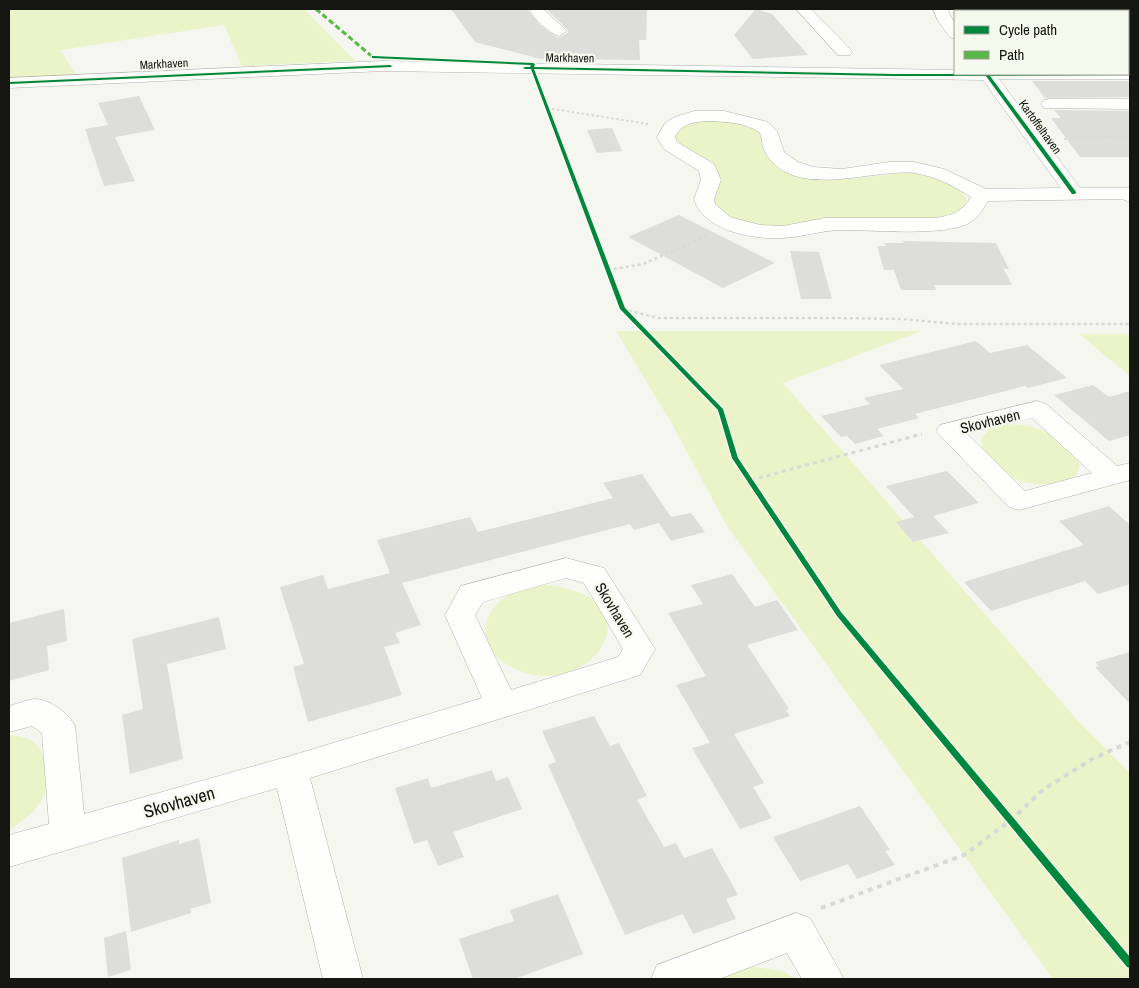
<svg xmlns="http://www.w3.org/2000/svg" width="1139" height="988" viewBox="0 0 1139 988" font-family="'Archivo Narrow',sans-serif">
	<rect width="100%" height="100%" fill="#f5f6f0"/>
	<g fill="#ebf3c8">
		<path d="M9 9H304L355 61 242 66 224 25 60 50 77 76 9 79Z"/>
		<path d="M701 120 745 124 760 132 765 152 776 163 822 178 850 179 909 172 935 176 963 190 967 202 957 212 936 218 777 226C751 225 729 221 712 201L720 179 715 167 675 143 673 134 676 129Z"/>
		<path d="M616 331H922L783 383 1078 721 1130 773V979H1053L727 526 672 424Z"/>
		<path d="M1079 334H1130V376Z"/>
		<path d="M1003 425C1042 422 1054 436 1079 461 1080 474 1074 479 1062 482 1049 485 1038 485 1024 482 999 475 954 437 1003 425Z"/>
		<path d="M547 585C668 598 584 713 506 664 478 647 480 612 507 596 520 589 533 587 547 585Z"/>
		<path d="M9 735C36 736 45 750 46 775 46 784 47 790 43 798 35 812 22 822 9 830Z"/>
		<path d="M756 967 782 971 797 979H706L743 968Z"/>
	</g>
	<g fill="#ddded9">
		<path d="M451 9H527L541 26 558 38 568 33V30L546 9 647 10 646 40H639L640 60 541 59 475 42Z"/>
		<path d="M756 9 772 14 808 55 753 59 734 35Z"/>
		<path d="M1032 81H1130V97L1045 98Z"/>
		<path d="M139 96 155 130 115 137 135 181 104 186 85 129 108 125 98 103Z"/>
		<path d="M1054 110 1130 111V157H1080L1051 118H1061Z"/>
		<path d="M612 128 622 151 597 153 587 130Z"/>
		<path d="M679 215 775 263 723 288 628 237Z"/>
		<path d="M903 241 996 243 1009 269 1003 268 1012 285H934L936 290H901L894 270H884L877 246H886L885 243H904Z"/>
		<path d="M790 251 819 252 832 299H801Z"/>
		<path d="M976 341 990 353 1027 345 1067 378 1028 388 1025 386 915 414 919 418 877 429 884 436 855 444 847 436 841 437 821 416 870 404 864 398 903 389 879 365Z"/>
		<path d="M1093 385 1109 397 1130 391V435L1109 441 1054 395Z"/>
		<path d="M947 471 979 503 933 516 949 533 913 542 896 522 914 517 886 486Z"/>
		<path d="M642 474 671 517 691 513 705 532 671 541 659 523 634 530 630 524 402 583 421 625 395 633 400 643 384 647 402 695 308 722 293 667 304 664 280 587 323 575 328 589 390 573 377 540 470 517 478 532 613 498 603 483Z"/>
		<path d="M1109 506 1130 525V584L1098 594 1085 581 991 611 964 582 1084 545 1059 521Z"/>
		<path d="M732 574 755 607 777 600 798 630 747 645 789 709 786 710 790 716 734 734 764 783 753 787 772 818 740 829 692 748 710 743 676 685 706 676 668 613 703 604 691 585Z"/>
		<path d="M64 609 67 641 47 646 49 670 9 681V623Z"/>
		<path d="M219 617 226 649 167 664 183 759 130 774 122 715 143 709 132 639Z"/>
		<path d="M1130 652V704L1095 667 1099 666 1095 662Z"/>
		<path d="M594 716 610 746 619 743 647 796 637 800 664 847 676 843 684 858 712 848 738 895 726 899 736 919 693 934 683 914 625 935 548 765 556 762 542 731Z"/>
		<path d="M492 770 496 781 508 777 522 809 453 832 464 857 438 866 427 840 414 844 395 788 428 778 431 788Z"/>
		<path d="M860 806 890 850 885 851 895 865 857 879 848 864 800 881 773 837Z"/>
		<path d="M199 838 211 903 190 909 191 913 131 932 122 858 179 840V844Z"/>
		<path d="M558 894 583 954 514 979H473L459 939 514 921 510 910Z"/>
		<path d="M126 931 131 970 108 977 104 938Z"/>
	</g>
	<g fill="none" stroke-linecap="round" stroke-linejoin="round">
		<defs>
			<g id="minor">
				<path d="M529 9H543L567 31 559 36C547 32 535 19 529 9Z"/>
				<path d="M796 9H811L850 49 852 52 850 55H838Z"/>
				<path d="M933 9H947L955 24V39L950 37 938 21Z"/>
				<path d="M1029 9H1043L1044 11H1030Z"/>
				<path d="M383 61 955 70V74H1128V69H1130V79H999L1080 188H1130V202L1122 199 988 201C982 211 977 220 965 225 934 236 877 230 843 230 822 230 803 237 783 238 754 240 703 231 694 199L701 180 699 171 664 149 657 137 665 123 675 117 694 111H724L768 122 777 131 784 152 798 162 813 167 842 169 889 162H914L944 169 986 189 1061 188 983 80 383 71 9 88V78ZM708 121C726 122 746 122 760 133 762 139 762 146 765 152 794 202 872 168 914 173 935 176 954 186 971 197 962 212 953 215 936 218H825L783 226 760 225 730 217 715 204 714 199 721 180 714 164 677 142 675 137C682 123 694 122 708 121Z"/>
				<path d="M1050 99H1130V109L1044 108 1041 104 1044 100Z"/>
				<path d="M1037 401 1046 404 1117 466 1130 463V480L1019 510 1009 507 936 431 940 425ZM1032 418 1092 473 1025 491 967 434Z"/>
				<path d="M566 558 604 568 655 649 640 675 310 778 363 979H323L277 788 9 867V835L49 824 42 733 32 726 9 732V706C17 704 28 699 36 699 51 700 69 714 75 726L84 814 290 756 482 698 445 615 461 586ZM566 578 584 583 623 649 618 657 511 690 475 615 483 602Z"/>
				<path d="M796 913 810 918 844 979H802L787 953 719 979H651L657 965Z"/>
			</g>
		</defs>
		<use href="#minor" stroke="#b1b2ad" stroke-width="1"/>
		<g stroke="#d8d9d6" stroke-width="2" stroke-dasharray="2.5 2.5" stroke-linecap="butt">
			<path d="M547 108 648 124"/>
			<path d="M1064 139 1114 136 1130 138"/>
		</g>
		<g stroke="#d8d9d6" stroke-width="2.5" stroke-dasharray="3 3" stroke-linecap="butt">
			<path d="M608 270 643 264 707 236"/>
			<path d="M623 309 658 318H835L901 319 957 324H1130"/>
		</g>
		<path stroke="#d8d9d6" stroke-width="3" stroke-dasharray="4 4" stroke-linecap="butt" d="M751 480 922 434"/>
		<path stroke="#d8d9d6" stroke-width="4" stroke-dasharray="5 5" stroke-linecap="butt" d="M821 908 964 855 1011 820 1044 789 1094 758 1130 742"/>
		<use href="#minor" fill="#fefefd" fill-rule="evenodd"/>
		<path stroke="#58b947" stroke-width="3" stroke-dasharray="5.5 3" stroke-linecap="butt" d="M316 9 375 59"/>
		<defs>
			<g id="cycleway">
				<path d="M373 56 533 63 535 64 534 67 893 74H1128V73H1130V75L990 76 1076 192V193L1074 194H1072L986 76H893L534 69 625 308 723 409 738 458 841 612 1130 957V968L1127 967 837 616 732 458 718 410 620 309 531 69H525L523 68 525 67H530L531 65 372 58V56Z"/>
				<path d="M390 65 392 66 391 67 9 84V82Z"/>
			</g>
		</defs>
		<use href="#cycleway" stroke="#f6f9ed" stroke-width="3"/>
		<use href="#cycleway" fill="#00873e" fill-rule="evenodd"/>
	</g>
	<g text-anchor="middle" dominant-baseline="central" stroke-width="4.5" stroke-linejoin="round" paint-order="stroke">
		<g font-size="12" fill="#151611" stroke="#f6f9ed">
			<text transform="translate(570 58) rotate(1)">Markhaven</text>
			<text transform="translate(164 64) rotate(-3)">Markhaven</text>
			<text transform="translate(1040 127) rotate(54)">Kartoffelhaven</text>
		</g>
		<g font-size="15" fill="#151611" stroke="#f6f9ed">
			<text transform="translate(990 421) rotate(-14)">Skovhaven</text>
			<text transform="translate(615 610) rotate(59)">Skovhaven</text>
		</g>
		<g font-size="18" fill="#151611" stroke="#f6f9ed">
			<text transform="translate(179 802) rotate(-16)">Skovhaven</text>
		</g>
	</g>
	<rect width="1139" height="988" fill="none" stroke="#151611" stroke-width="20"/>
	<rect x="954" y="10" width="175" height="65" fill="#f6f9ed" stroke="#9c9e95"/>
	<rect x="964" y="26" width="25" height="8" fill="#00873e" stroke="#9c9e95"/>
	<text x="999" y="35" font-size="15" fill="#151611">Cycle path</text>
	<rect x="964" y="51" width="25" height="8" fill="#58b947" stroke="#9c9e95"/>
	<text x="999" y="60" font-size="15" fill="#151611">Path</text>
</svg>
